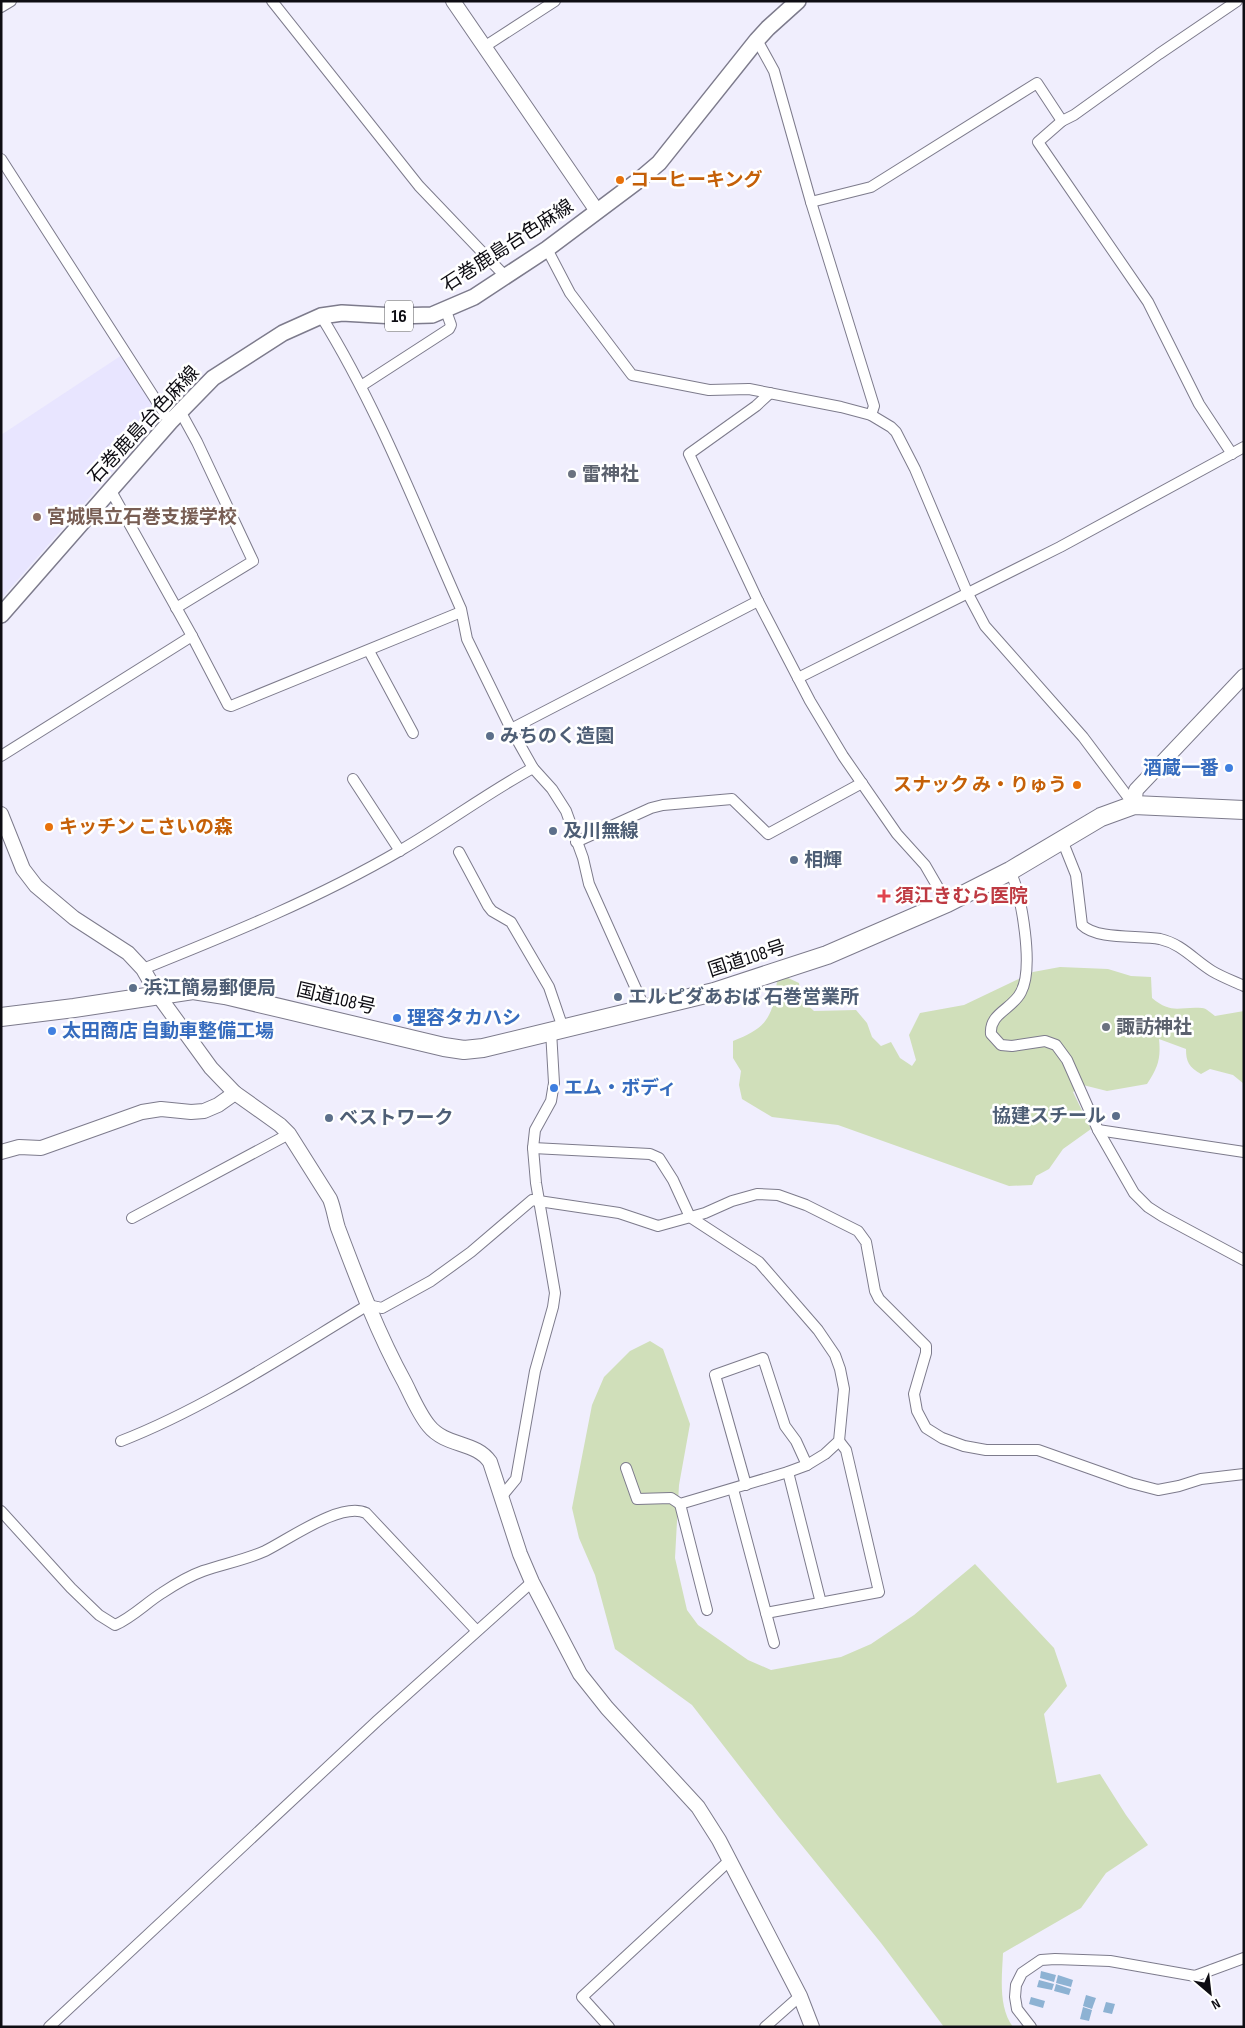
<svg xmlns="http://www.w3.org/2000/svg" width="1245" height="2028" viewBox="0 0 1245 2028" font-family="'Sofia Sans Condensed','Noto Sans JP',sans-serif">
	<rect width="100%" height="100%" fill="#f0eefd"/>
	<path fill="#e8e5ff" d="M122 355 161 415 1 599V435Z"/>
	<g fill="#d0dfba">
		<path d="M1060 967 1108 969 1131 976 1151 977 1152 998C1172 1015 1180 1006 1202 1008 1206 1008 1211 1013 1215 1016L1244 1011V1084L1233 1075 1210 1069 1201 1074C1189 1067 1186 1062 1186 1049L1159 1039C1161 1059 1158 1067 1147 1084L1107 1091 1083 1085 1073 1092 1091 1129 1063 1149 1049 1169 1036 1176 1032 1185 1009 1186 838 1125 772 1117 742 1099 739 1085 741 1071 733 1058V1041C767 1028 773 1017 777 981L786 977 799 983 801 999 814 1011 856 1010 867 1023 872 1037 881 1046 891 1042 900 1058 912 1066 916 1060 909 1035 920 1013 964 1005 1033 972Z"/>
		<path d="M650 1341 663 1349 690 1424 679 1485 675 1558 687 1610 698 1625 748 1660 771 1670 841 1657 871 1644 914 1615 975 1564 1054 1648 1067 1686 1044 1714 1057 1783 1100 1774 1126 1815 1148 1845 1106 1873 1081 1908 1003 1953C1002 1976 998 2007 1013 2027H944L881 1943 778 1816 692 1705 615 1649 595 1575 579 1538 572 1508 592 1405 604 1377 630 1351Z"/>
	</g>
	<g fill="#8db2d3">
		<path d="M1041 1971 1056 1975 1054 1982 1040 1978Z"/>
		<path d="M1058 1975 1073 1980 1071 1987 1056 1983Z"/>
		<path d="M1039 1980 1054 1984 1052 1990 1037 1987Z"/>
		<path d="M1056 1984 1071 1989 1069 1995 1054 1991Z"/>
		<path d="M1086 1995 1096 1998 1092 2009 1083 2006Z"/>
		<path d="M1031 1997 1045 2001 1043 2008 1029 2004Z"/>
		<path d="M1106 2002 1115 2004 1112 2014 1103 2012Z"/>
		<path d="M1083 2007 1092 2010 1089 2021 1080 2019Z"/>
	</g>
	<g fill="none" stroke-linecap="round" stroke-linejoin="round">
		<defs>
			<g id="street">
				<path d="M272 1 419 186 505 276"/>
				<path d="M1 7 11 1"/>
				<path d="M757 40 774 71 811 202 874 406 871 415"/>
				<path d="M484 47 555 1"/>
				<path d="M1 159 170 422"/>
				<path d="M811 202 871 187 1037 83 1062 121"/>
				<path d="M547 249 570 293 632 375 709 390 749 389 841 407 871 415 891 427 896 432 915 469 967 592 985 626 1083 737 1134 805"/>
				<path d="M321 316C378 408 417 510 461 609L467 639 511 729 533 768 552 789 566 811 583 858 589 884 645 1009"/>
				<path d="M361 386 449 329 451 325 446 311"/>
				<path d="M770 393 756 406 689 454 758 601 810 701 843 756 897 834 925 865 947 903"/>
				<path d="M1232 454 1199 404 1148 302 1038 142 1062 121 1074 115 1159 54 1237 1"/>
				<path d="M111 491 192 636 228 705 231 706 461 612"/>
				<path d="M176 608 253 561 197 442 180 411"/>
				<path d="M369 651 413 733"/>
				<path d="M798 678 1060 547 1244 447"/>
				<path d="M511 729 758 601"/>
				<path d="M1 756 192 636"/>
				<path d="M353 779 400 851"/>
				<path d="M1062 840 1076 875 1082 925C1097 940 1138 935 1160 939 1182 944 1194 960 1212 971 1222 977 1233 981 1244 986"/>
				<path d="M576 842 651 808 663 805 732 799 768 834 862 783"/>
				<path d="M459 852 488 906 492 911 511 922 549 987 563 1028"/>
				<path d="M1010 871C1022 896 1034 968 1021 992 1013 1009 989 1013 991 1034L1001 1045 1012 1046 1045 1041 1056 1045 1067 1060 1098 1130 1134 1193 1148 1207 1162 1216 1244 1260"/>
				<path d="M143 969C230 934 319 898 401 850 446 824 487 793 533 768"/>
				<path d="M1098 1130 1244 1152"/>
				<path d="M533 1148 650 1154 659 1158 673 1180 690 1217 759 1262 818 1330 835 1355 840 1369 844 1389 839 1441 825 1454 807 1465 788 1472 680 1504 671 1498 637 1499 626 1468"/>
				<path d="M132 1218 289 1134"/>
				<path d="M121 1441C208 1407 288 1353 368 1305L382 1308 431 1281 471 1252 532 1200 619 1213 658 1226 705 1213 732 1201 757 1194 778 1195 806 1205 858 1231 866 1242 875 1291 879 1299 926 1346V1353L914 1394 917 1411 926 1428 942 1438 964 1446 986 1450H1038L1131 1483 1158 1490 1179 1486 1201 1479 1244 1474"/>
				<path d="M788 1472 821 1603"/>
				<path d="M746 1485 715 1375 763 1358 785 1426 796 1441 807 1465"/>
				<path d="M733 1489 774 1643"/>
				<path d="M502 1496 516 1479 535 1371 553 1307 555 1293 536 1183 533 1148 535 1130 551 1101 554 1083 551 1031"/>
				<path d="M680 1504 707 1610"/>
				<path d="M1 1511 71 1588 99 1615 115 1625C133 1617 146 1603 162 1593 174 1585 189 1576 203 1571 223 1564 245 1560 265 1551 288 1540 341 1501 366 1513L476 1630"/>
				<path d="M766 1613 879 1592 846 1450 839 1441"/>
				<path d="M49 2027 377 1721 532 1582"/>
				<path d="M609 2027 582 1997 730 1860"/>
				<path d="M765 2027 800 1996"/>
				<path d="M1031 2027 1017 2009 1015 1997 1016 1985 1022 1973 1041 1960 1055 1959 1110 1961 1195 1976 1244 1958"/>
			</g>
			<g id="secondary">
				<path d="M453 1 597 211"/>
				<path d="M1134 805 1136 790 1244 676"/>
				<path d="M1 814 23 869 36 886 74 918 128 953 143 969 158 995 211 1068 235 1093"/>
				<path d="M1 1152 19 1147 41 1148 142 1112 161 1109 191 1112 204 1111 218 1105 235 1093 280 1125 289 1134 330 1199C334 1209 335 1219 338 1228 358 1281 378 1334 405 1383 412 1397 419 1414 429 1426 446 1447 476 1441 490 1462L520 1554 532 1582 580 1674 607 1708 698 1807 719 1840 800 1996 812 2027"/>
			</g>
			<path id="primary" d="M1 615 170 422 213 378 283 333 321 316 342 313 395 316 432 315 474 297 547 249 639 180 659 163 757 40 768 28 798 1"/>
			<path id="highway" d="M1 1017 74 1008 193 990 225 995 444 1047 464 1050 483 1048 714 992 827 955 947 903 1010 871 1101 817 1134 805 1244 810"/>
		</defs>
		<use href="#street" stroke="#7d7b8c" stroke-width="12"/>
		<use href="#secondary" stroke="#7d7b8c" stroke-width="16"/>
		<use href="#primary" stroke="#7d7b8c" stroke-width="18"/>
		<use href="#highway" stroke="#7d7b8c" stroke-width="20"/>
		<use href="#street" stroke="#fff" stroke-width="10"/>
		<use href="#secondary" stroke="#fff" stroke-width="14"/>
		<use href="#primary" stroke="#fff" stroke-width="15"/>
		<use href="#highway" stroke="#fff" stroke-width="18"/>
	</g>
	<g fill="#e8710a" stroke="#fff" stroke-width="2">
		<circle cx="620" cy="180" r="5"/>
		<circle cx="1077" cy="785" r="5"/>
		<circle cx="49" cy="827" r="5"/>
	</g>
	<g fill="#6b7280" stroke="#fff" stroke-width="2">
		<circle cx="572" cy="474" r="5"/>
		<circle cx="1106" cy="1027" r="5"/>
	</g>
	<circle fill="#8d6e63" stroke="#fff" stroke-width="2" cx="37" cy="517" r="5"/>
	<g fill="#5c6f8a" stroke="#fff" stroke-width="2">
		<circle cx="490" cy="736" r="5"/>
		<circle cx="553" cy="831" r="5"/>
		<circle cx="794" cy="860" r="5"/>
		<circle cx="133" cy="988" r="5"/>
		<circle cx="618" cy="997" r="5"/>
		<circle cx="1116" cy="1116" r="5"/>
		<circle cx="329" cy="1118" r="5"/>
	</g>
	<g fill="#3f7fe0" stroke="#fff" stroke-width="2">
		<circle cx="1229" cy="768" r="5"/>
		<circle cx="397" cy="1018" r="5"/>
		<circle cx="52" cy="1031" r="5"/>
		<circle cx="554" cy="1088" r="5"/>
	</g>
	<path fill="#e0444e" stroke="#fff" stroke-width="2" d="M881.5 888.5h5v5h5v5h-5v5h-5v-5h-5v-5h5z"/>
	<g text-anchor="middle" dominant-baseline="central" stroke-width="5" stroke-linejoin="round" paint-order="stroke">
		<rect fill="#fff" stroke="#56565a" stroke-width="1" x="385" y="300.5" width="28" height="31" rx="4"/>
		<g font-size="18" font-weight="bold" fill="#0e0d13">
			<text x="399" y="316">16</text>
		</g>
		<g font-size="19" font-weight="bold" fill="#c56008" stroke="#fff" text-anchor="start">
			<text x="630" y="180">コーヒーキング</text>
			<text x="1067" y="785" text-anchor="end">スナック み・りゅう</text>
			<text x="59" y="827">キッチン こさいの森</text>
		</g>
		<g font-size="19" fill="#0e0d13" stroke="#fff">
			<text transform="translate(508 246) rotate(-33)">石巻鹿島台色麻線</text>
			<text transform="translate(144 425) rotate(-47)">石巻鹿島台色麻線</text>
			<text transform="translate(747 959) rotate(-18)">国道108号</text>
			<text transform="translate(336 999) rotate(13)">国道108号</text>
		</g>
		<g font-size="19" font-weight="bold" fill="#5b616d" stroke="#fff" text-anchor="start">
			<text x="582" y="474">雷神社</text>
			<text x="1116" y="1027">諏訪神社</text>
		</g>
		<g font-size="19" font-weight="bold" fill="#785e54" stroke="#fff" text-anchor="start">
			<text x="47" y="517">宮城県立石巻支援学校</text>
		</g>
		<g font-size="19" font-weight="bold" fill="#4e5e75" stroke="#fff" text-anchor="start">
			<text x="500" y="736">みちのく造園</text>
			<text x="563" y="831">及川無線</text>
			<text x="804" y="860">相輝</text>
			<text x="143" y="988">浜江簡易郵便局</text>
			<text x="628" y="997">エルピダあおば 石巻営業所</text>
			<text x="1106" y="1116" text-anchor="end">協建スチール</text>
			<text x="339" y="1118">ベストワーク</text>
		</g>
		<g font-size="19" font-weight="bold" fill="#366cbe" stroke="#fff" text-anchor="start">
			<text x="1219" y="768" text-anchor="end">酒蔵一番</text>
			<text x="407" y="1018">理容タカハシ</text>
			<text x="62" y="1031">太田商店 自動車整備工場</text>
			<text x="564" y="1088">エム・ボディ</text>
		</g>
		<g font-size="19" font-weight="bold" fill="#be3a42" stroke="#fff" text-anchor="start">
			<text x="895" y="896">須江きむら医院</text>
		</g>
	</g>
	<rect width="1245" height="2028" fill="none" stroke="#0e0d13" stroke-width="5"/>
	<g transform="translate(1210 1993) rotate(152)" stroke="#ffffff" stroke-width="4" paint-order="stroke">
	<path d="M0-4L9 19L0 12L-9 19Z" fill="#0e0d13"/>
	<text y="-8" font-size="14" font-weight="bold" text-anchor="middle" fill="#0e0d13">N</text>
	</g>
</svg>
